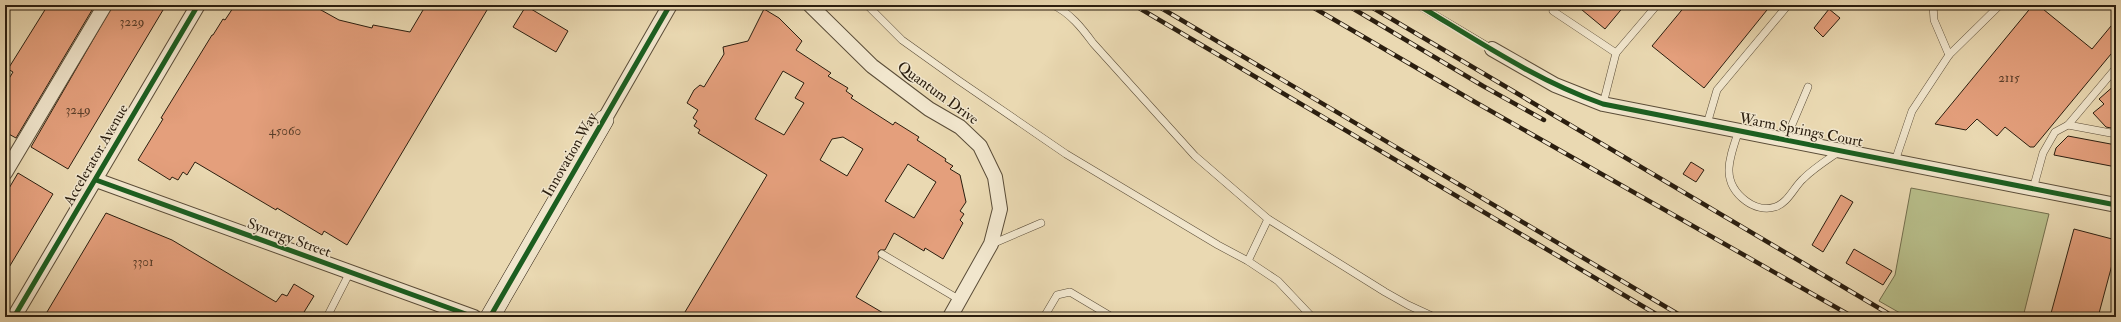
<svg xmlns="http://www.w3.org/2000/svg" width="2121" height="322" viewBox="0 0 2121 322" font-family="'IM FELL Double Pica',serif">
	<rect width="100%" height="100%" fill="#ead9b2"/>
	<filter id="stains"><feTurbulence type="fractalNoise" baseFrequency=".005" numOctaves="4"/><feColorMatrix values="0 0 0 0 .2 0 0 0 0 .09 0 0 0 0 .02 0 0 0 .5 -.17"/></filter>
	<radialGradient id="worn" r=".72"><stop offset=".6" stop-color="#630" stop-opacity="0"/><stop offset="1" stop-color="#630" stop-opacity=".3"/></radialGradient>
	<path fill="#b8bf8b" stroke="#726e4d" d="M1911 188 2049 214 2023 317H1907L1879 301 1895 275Z"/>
	<g fill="#e49f7c" stroke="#2b1e0f" fill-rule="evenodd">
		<path d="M48 5H95L16 138 5 132V85L13 72 8 69Z"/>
		<path d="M113 5H166L68 169 31 147Z"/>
		<path d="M235 5H312L339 20 372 28 373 25 410 32 426 5H490L347 245 324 231 322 235 277 208 276 210 195 162 187 175 183 172 178 180 172 177 170 180 138 160 163 119 161 118 212 35H213L223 19 225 20Z"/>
		<path d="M1576 5H1625L1605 29Z"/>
		<path d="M1686 5H1771L1704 88 1652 46Z"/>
		<path d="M2033 5H2038L2092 49 2116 20V48L2034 147H2030L2005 127 1997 136 1977 119 1966 130 1935 124Z"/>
		<path d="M526 6 568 31 556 52 513 27Z"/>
		<path d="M764 9 779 18 802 41 796 50 831 73 828 76 848 88 846 91 853 96 851 98 893 125 895 122 919 137 917 140 946 159 945 161 953 166 950 169 960 175 966 202 960 211 964 214 960 220 963 223 943 259 925 248 924 251 894 233 885 250H880L878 252 879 258 856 297 890 317H682L767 175 698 133 700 130 694 126 697 121 693 118 698 110 687 103 694 90 700 85 704 87 724 54 723 47 748 41ZM783 71 804 83 795 98 804 103 784 135 755 119ZM843 137 863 149 847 176 820 160 832 139ZM908 164 936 182 914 218 885 201Z"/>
		<path d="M1829 9 1840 18 1823 37 1814 28Z"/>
		<path d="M2116 84V129L2106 127 2093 113 2104 104 2099 99Z"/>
		<path d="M2068 136 2116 145V167L2054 155 2056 148Z"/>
		<path d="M1691 162 1704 170 1696 182 1683 174Z"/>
		<path d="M18 173 53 194 5 274V195Z"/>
		<path d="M1841 195 1853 202 1823 252 1812 245Z"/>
		<path d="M106 213 172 240 276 302 282 294 287 296 294 284 314 296 301 317H44Z"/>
		<path d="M2074 229 2116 240V250L2098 317H2050Z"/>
		<path d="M1854 249 1892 271 1883 285 1846 263Z"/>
	</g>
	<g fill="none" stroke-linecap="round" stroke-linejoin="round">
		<defs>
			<g id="lane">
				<path d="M867 5 902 40 958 80 1066 154 1218 245 1248 261 1278 281 1312 317"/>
				<path d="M1053 5C1070 13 1082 28 1093 43L1195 156 1268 219 1385 292 1408 305 1434 317"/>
				<path d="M1418 5 1492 49"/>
				<path d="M1933 5 1934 20 1949 55"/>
				<path d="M1553 11 1616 53 1603 104"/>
				<path d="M1616 53 1657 5"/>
				<path d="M2116 68 2068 125 2116 134"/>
				<path d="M1707 124 1717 90 1788 5"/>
				<path d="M1739 130C1730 157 1719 181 1746 201 1754 207 1765 210 1775 207 1788 203 1794 187 1803 179 1814 168 1827 160 1840 151"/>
				<path d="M1786 139 1808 87"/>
				<path d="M1895 161 1912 111 1949 55 2000 5"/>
				<path d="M2033 189 2043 153 2055 132 2068 125"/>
				<path d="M992 244 1041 223"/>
				<path d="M882 254 960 300"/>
				<path d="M1248 261 1268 219"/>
				<path d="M327 317 350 272"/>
				<path d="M1044 317 1057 295 1070 292 1112 317"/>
			</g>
			<g id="street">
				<path d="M810 5 872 66 929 109 960 127 980 146 995 177 1000 209 991 244 950 317"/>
				<path d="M1492 49 1555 85 1603 104 2116 205"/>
				<path d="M604 120 670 5"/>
				<path d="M5 173 105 5"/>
				<path d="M96 180 474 317"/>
				<path d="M14 317 198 5"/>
			</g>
			<path id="secondary" d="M490 317 604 120"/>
		</defs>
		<use href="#lane" stroke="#5b4d38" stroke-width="8"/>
		<use href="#street" stroke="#5b4d38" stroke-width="16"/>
		<use href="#secondary" stroke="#2b1e0f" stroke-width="20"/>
		<use href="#lane" stroke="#f1e6cd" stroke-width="7"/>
		<use href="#street" stroke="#f1e6cd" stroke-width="14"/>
		<use href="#secondary" stroke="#f1e6cd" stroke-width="19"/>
		<defs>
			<g id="rail">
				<path d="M1134 5 1661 317"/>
				<path d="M1156 5 1683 317"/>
				<path d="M1309 5 1475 102 1853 317"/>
				<path d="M1347 5 1483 86 1544 120"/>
				<path d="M1368 5 1894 317"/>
			</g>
		</defs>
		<use href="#rail" stroke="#2b1e0f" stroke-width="4.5"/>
		<use href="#rail" stroke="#f1e6cd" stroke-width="3" stroke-dasharray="9" stroke-linecap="butt"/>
		<defs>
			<g id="cycleway">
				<path d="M1418 5C1478 41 1537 81 1603 104L2116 205"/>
				<path d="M96 180 474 317"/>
				<path d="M14 317 198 5"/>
				<path d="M490 317 670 5"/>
			</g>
		</defs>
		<use href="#cycleway" stroke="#f1e6cd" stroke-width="8"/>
		<use href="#cycleway" stroke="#1b5e20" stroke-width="5"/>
	</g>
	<g text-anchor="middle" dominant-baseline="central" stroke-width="3" stroke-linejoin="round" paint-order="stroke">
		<g font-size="13" fill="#593e2a">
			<text x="132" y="22">3229</text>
			<text x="2009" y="78">2115</text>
			<text x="78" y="110">3249</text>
			<text x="285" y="131">45060</text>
			<text x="143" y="262">3301</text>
		</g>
		<g font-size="15" fill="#2b1e0f" stroke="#f1e6cd">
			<text transform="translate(938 93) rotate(36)">Quantum Drive</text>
			<text transform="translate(1801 130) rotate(11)">Warm Springs Court</text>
			<text transform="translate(96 155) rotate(-60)">Accelerator Avenue</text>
			<text transform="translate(570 155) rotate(-60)">Innovation Way</text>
			<text transform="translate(289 238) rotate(20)">Synergy Street</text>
		</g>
	</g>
	<rect width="2121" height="322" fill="none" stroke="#ead9b2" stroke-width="20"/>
	<rect x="6" y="6" width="2109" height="310" fill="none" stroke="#2b1e0f" stroke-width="2"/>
	<rect x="10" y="10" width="2101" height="302" fill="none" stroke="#2b1e0f"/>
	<rect width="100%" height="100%" filter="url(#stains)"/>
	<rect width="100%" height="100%" fill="url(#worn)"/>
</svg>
